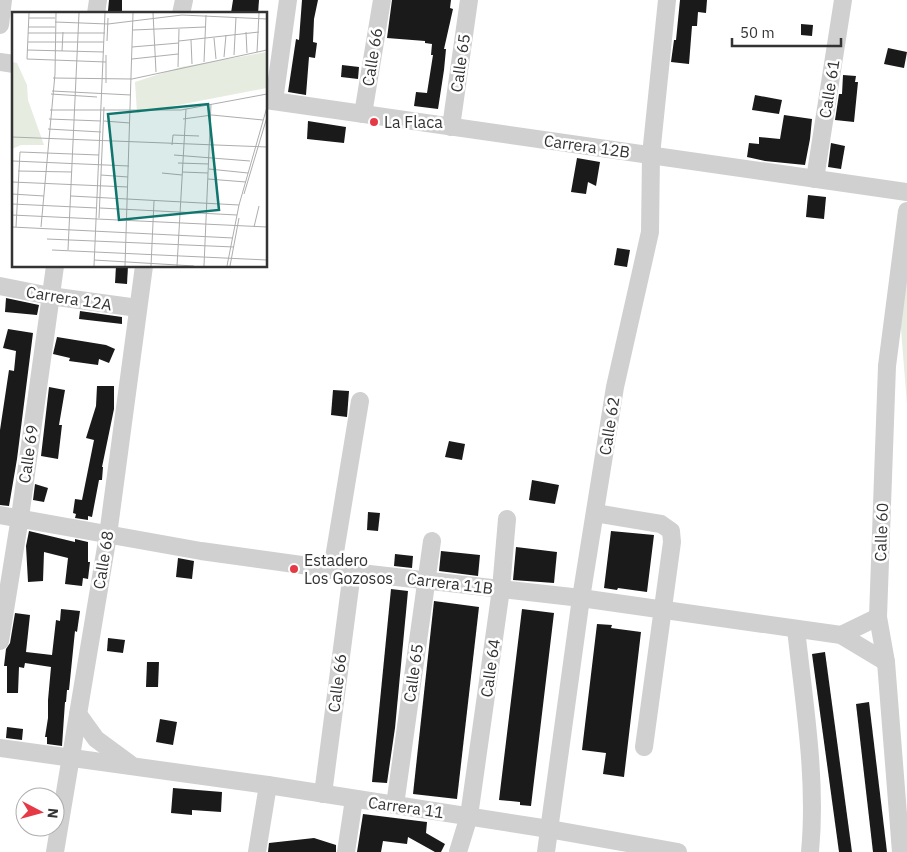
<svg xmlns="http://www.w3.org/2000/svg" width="907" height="852" viewBox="0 0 907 852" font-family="'IBM Plex Sans',sans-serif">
	<rect width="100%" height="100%" fill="#fff"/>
	<path fill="#e6ecdf" d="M894 241 907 242V404Z"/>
	<g fill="#1a1a1a">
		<path d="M109 0H122V12L108 11Z"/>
		<path d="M233 0H259L258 14 231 13Z"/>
		<path d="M302 0H318L314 19 313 42 317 43 315 58 309 57 306 95 288 92 296 39 299 40Z"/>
		<path d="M392 0H451L450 8 453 9 444 49H446L444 70 438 109 414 106 416 92 427 93 433 55H431L432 44 425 43V41L387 38Z"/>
		<path d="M680 0H707L706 13 698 12 697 26H692L689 64 671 62 674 40H676Z"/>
		<path d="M801 24 813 25 812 36 801 35Z"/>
		<path d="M888 48 907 52 904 68 884 64Z"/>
		<path d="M342 65 359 67 358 79 341 77Z"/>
		<path d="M843 75 856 76 855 82H858L854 122 835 120 839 94H842Z"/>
		<path d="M755 95 782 100 779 114 752 110Z"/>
		<path d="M784 115 812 119 810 139 805 165 765 161 747 157 749 143 759 144V137L780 139Z"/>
		<path d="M308 121 346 127 344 143 307 139Z"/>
		<path d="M831 143 845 146 841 169 828 167Z"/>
		<path d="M577 158 600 162 596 186 588 182 586 194 571 192Z"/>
		<path d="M808 195 826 197 824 219 806 217Z"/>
		<path d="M617 248 630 250 627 267 614 265Z"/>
		<path d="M116 266H128L127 284 115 283Z"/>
		<path d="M6 298 39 305 37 315 5 312Z"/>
		<path d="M80 311 122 317V324L79 319Z"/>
		<path d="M8 329 33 333 17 459 9 506 0 505V430L9 370 14 371 16 351 3 348Z"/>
		<path d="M57 337 106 345 115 349 109 363 99 359 98 365 69 361 70 358 53 354Z"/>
		<path d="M97 386H114V409L102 467H103L102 480H99L92 517 88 516V520L75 518 76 514 73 513 75 499 82 500 94 440 86 438 96 406Z"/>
		<path d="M49 387 65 390 59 425H62L58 459 41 456Z"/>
		<path d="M333 390 349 391 347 417 331 415Z"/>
		<path d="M449 441 465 444 462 460 445 457Z"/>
		<path d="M532 480 559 485 555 504 529 500Z"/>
		<path d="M35 484 48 488 44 502 33 500Z"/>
		<path d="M368 512 380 513 378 531 367 530Z"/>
		<path d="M29 531 75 542V539L88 542V562H90L88 579 83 578 82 586 65 584 68 558 44 552 43 581 28 582 26 546Z"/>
		<path d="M611 531 654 535 647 592 618 588 617 590 604 588Z"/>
		<path d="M516 547 557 552 554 583 513 580Z"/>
		<path d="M441 551 480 555 478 576 439 571Z"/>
		<path d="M395 554 413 556 412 568 394 566Z"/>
		<path d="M178 558 194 561 192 579 176 577Z"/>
		<path d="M391 589 408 591 395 728 387 783 372 782Z"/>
		<path d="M434 601 479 607 457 799 413 794Z"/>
		<path d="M61 609 80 611 77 632 75 631 69 690H67L66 702H65L62 746 47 744V737H45L48 718V700L51 667 25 663 24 668 19 667 18 693H7V666H4L6 649 10 643 15 613 30 615 26 652 52 655 56 620 60 621Z"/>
		<path d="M522 609 554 613 531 806 520 805V802L499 800Z"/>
		<path d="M597 624 612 625 611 628 641 632 624 777 603 774 606 753 582 750Z"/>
		<path d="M108 638 125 640 123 653 107 651Z"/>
		<path d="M825 652 852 852H839L812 654Z"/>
		<path d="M147 662H159L158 687H146Z"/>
		<path d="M869 702 887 852H873L856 704Z"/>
		<path d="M160 719 177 722 173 745 156 742Z"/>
		<path d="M7 727 23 729 22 740 6 738Z"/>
		<path d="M173 788 222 792 221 812 192 810V815L171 813Z"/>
		<path d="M363 814 427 822 426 833 445 844 441 852H435L408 837 407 844 383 841 381 852H357Z"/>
		<path d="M314 838 336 845V852H268L269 843Z"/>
	</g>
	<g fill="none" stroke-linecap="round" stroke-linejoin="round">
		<g stroke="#d0d0d0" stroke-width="18">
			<path d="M96 14 98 0"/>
			<path d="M181 14 184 0"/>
			<path d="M0 25 3 0"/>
			<path d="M0 62 14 64"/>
			<path d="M266 100 907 192"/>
			<path d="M274 101 288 0"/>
			<path d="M363 114 382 0"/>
			<path d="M451 127 469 0"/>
			<path d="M815 179 843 0"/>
			<path d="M0 286 50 296 138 308"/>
			<path d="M595 513 661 524 671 531 672 542 644 747"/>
			<path d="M0 515 201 551 352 572 581 598 841 635 886 662"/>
			<path d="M332 570 360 401"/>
			<path d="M796 629C804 703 817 778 810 852"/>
			<path d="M841 635 878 617"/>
			<path d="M0 641 20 517 55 266"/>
			<path d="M78 714 96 739 130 764"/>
			<path d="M0 748 268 785 549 829 678 852"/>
			<path d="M323 794 352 572"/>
			<path d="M395 805 432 541"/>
			<path d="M55 852 108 535 144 266"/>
			<path d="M257 852 268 785"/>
			<path d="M346 852 354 799"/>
			<path d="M458 852 469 816 501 589 507 519"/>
			<path d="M546 852 581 598 615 387 650 232 651 155 667 0"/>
			<path d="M901 852 886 662 878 617 887 366 907 211"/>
		</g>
	</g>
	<g fill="#e63946" stroke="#fff" stroke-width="2">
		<circle cx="374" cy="122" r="5"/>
		<circle cx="294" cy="569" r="5"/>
	</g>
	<g text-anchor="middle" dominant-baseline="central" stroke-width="5" stroke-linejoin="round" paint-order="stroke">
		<g font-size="16" fill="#333" stroke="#fff">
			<text transform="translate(372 57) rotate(-81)">Calle 66</text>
			<text transform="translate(460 63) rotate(-82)">Calle 65</text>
			<text transform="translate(829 89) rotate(-81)">Calle 61</text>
			<text transform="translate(587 146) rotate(8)">Carrera 12B</text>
			<text transform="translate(69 298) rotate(9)">Carrera 12A</text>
			<text transform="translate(609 426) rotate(-81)">Calle 62</text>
			<text transform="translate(28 454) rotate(-82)">Calle 69</text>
			<text transform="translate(881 532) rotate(-88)">Calle 60</text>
			<text transform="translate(103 560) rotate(-81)">Calle 68</text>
			<text transform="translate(450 583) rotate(7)">Carrera 11B</text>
			<text transform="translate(490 668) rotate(-82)">Calle 64</text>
			<text transform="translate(413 673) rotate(-82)">Calle 65</text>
			<text transform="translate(337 683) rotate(-83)">Calle 66</text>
			<text transform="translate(406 807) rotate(8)">Carrera 11</text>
		</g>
		<g font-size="16" fill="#333" stroke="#fff" text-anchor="start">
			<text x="384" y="122">La Flaca</text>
			<text x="304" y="560">Estadero<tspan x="304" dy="18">Los Gozosos</tspan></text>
		</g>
	</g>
	<g transform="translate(12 12)">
		<rect width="255" height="255" fill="#fff"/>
		<path d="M255 40V76L125 101 123 70 169 55ZM0 50 5 51 15 73 16 88 32 133H9L0 137Z" fill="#e6ecdf"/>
		<path fill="none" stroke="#adadad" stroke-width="1" d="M17 1 15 47 94 50M141 1 144 60M17 6H43M43 10 96 12 170 3 255 7M16 15H43M121 18 193 15M234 20 235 41M16 21H93M202 26 204 47M179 28 180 52M95 29 96 6M167 29 247 20M16 30H92M120 35 167 31M15 38 92 40M50 39 51 20M245 40 247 1M222 43 224 5M212 45 214 23M120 47 166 42M192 50 194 3M166 55 167 17M41 66 120 67 255 38M94 71V43M40 79 119 83M39 82 85 85M38 98H169L255 82M37 107 89 109M171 107 200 103 251 108M92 109 118 111M36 117 89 120M0 125 255 135M160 133 161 123 187 124M162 143 238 149M1 149 117 154M166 151 197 152M197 157 236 161M6 159 60 160M170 160 196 161M150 161 170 163M89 163 116 165M196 167 234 170M0 170 116 175M0 182 32 184M232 182 255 105M59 184 227 193M0 192 85 196M88 196 225 203M0 203 255 215M87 206 92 95M0 215 221 226M4 215 8 140 87 143M29 215 43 62 44 1M242 215 247 194M35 227 222 235M40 238 255 248M56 238 67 1M82 248 182 254M82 254 93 1M113 254 121 1M139 254 142 189M165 254 174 97M192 254 199 92M215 254 227 193 255 95M218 254 227 206"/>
		<path fill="#0f766e" fill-opacity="0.15" stroke="#0f766e" stroke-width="2.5" d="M196 92 207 198 107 208 96 102Z"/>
		<rect width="255" height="255" fill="none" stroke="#333" stroke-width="2.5"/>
	</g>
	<g transform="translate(40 812) rotate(96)"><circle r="24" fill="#ffffff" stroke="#adadad"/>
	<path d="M0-4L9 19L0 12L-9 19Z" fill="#e63946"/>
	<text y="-8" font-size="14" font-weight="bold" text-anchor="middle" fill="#333333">N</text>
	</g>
	<path d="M732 38v8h109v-8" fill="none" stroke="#333333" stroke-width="2.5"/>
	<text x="740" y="38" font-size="15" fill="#333333" stroke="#ffffff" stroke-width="4" paint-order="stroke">50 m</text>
</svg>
